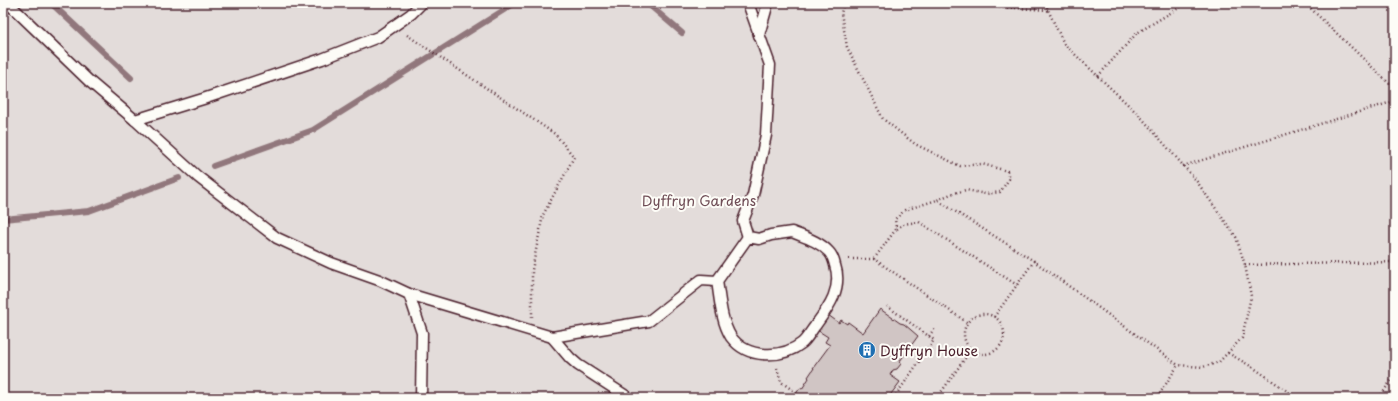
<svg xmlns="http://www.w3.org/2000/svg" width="1398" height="401" viewBox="0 0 1398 401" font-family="'Playpen Sans',sans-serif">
	<rect width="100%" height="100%" fill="#fdfcf7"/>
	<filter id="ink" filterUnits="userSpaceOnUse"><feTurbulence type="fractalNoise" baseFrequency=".025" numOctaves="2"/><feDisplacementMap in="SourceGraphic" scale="8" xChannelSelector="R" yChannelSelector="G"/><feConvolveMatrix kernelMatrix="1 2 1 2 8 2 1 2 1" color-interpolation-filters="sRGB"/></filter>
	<g filter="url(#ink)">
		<rect fill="#e3dcda" stroke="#967e82" x="3" y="3" width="1392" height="395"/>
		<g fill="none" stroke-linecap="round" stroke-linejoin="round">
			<g stroke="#91777b" stroke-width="6">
				<path d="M51 3 131 78"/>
				<path d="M647 3 682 33"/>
				<path d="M213 166 313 130 515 3"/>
				<path d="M3 219 89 211 179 178"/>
			</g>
		</g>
		<path fill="#d0c5c4" stroke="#4a1f2b" d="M880 309 900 323 904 324 918 336 900 361 901 364 897 369 893 370 890 375 900 382 888 398H793L800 388 802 389 809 378 808 377 814 368H813L830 345 825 342 828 337 817 330 828 315 839 323 841 320 847 324 848 322 863 333Z"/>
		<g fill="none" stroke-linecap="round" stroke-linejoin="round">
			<defs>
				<g id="service">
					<path d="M8 3 89 81 135 120 198 177 277 238 331 263 379 280 409 294 552 337 649 321 701 280 717 281"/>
					<path d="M759 35 768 3"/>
					<path d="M135 120 203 99 322 59 378 37 411 14 422 3"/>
					<path d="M792 232C804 237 819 241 829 252 832 255 834 261 835 265 843 289 828 308 815 326 811 331 807 339 802 343 782 359 747 359 731 337 721 321 720 299 717 281L748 237 759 239 771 235Z"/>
					<path d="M748 237 743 221 753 195 766 135 770 65 748 3"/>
					<path d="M409 294 422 333 421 398"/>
					<path d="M552 337 570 358 578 365 629 398"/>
				</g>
			</defs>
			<use href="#service" stroke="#4a1f2b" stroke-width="13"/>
			<g stroke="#4a1f2b" stroke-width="2.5" stroke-dasharray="1 3" stroke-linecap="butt">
				<path d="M844 3 841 13 847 47 883 119 915 144 960 166 982 164 1007 171 1009 179 1000 192 986 194 966 190 951 194 937 200"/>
				<path d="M997 3 1000 7 1048 10"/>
				<path d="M1046 3 1048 10 1064 44 1139 115 1195 179 1236 237 1245 265 1251 296 1242 338 1219 362 1203 367 1178 365"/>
				<path d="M1305 3 1395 89"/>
				<path d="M407 35 555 134 574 157 543 215 532 270V317"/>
				<path d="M1098 76 1137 33 1187 3"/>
				<path d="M1183 166 1395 101"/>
				<path d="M897 229 903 224 919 222 1017 285"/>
				<path d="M849 259H874L968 323"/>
				<path d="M874 259 896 229 895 219 905 210 937 200 1034 261"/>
				<path d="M1245 265 1395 262"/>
				<path d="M887 306 934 340 894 398"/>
				<circle cx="984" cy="334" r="20"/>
				<path d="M994 317 1034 261 1178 365 1157 398"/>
				<path d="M929 336 935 328"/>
				<path d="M1228 353 1254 368 1297 398"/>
				<path d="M777 368 781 382 797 393"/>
				<path d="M937 398 971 350"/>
				<path d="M1379 398 1395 375"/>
			</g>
			<use href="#service" stroke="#fdfcf7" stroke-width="10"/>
		</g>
	</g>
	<defs>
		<symbol id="building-disc" viewBox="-11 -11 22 22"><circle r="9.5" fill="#1f6fb2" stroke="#fdfcf7"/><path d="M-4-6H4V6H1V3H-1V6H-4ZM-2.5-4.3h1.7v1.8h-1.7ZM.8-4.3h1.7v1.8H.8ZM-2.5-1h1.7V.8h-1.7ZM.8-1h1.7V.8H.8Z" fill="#fff"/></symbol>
	</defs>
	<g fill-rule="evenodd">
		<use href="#building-disc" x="857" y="340" width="20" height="20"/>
	</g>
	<g text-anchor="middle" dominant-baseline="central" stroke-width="4" stroke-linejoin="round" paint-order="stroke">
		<g font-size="14" fill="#704e57" stroke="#fdfcf7">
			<text x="699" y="200">Dyffryn Gardens</text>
		</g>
		<g font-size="14" fill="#4a1f2b" stroke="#fdfcf7" text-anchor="start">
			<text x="880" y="350">Dyffryn House</text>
		</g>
	</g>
	<rect width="1398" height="401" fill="none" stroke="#fdfcf7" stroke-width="16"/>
	<rect x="8" y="8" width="1382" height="385" fill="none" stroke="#4a1f2b" stroke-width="1.5" filter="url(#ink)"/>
</svg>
